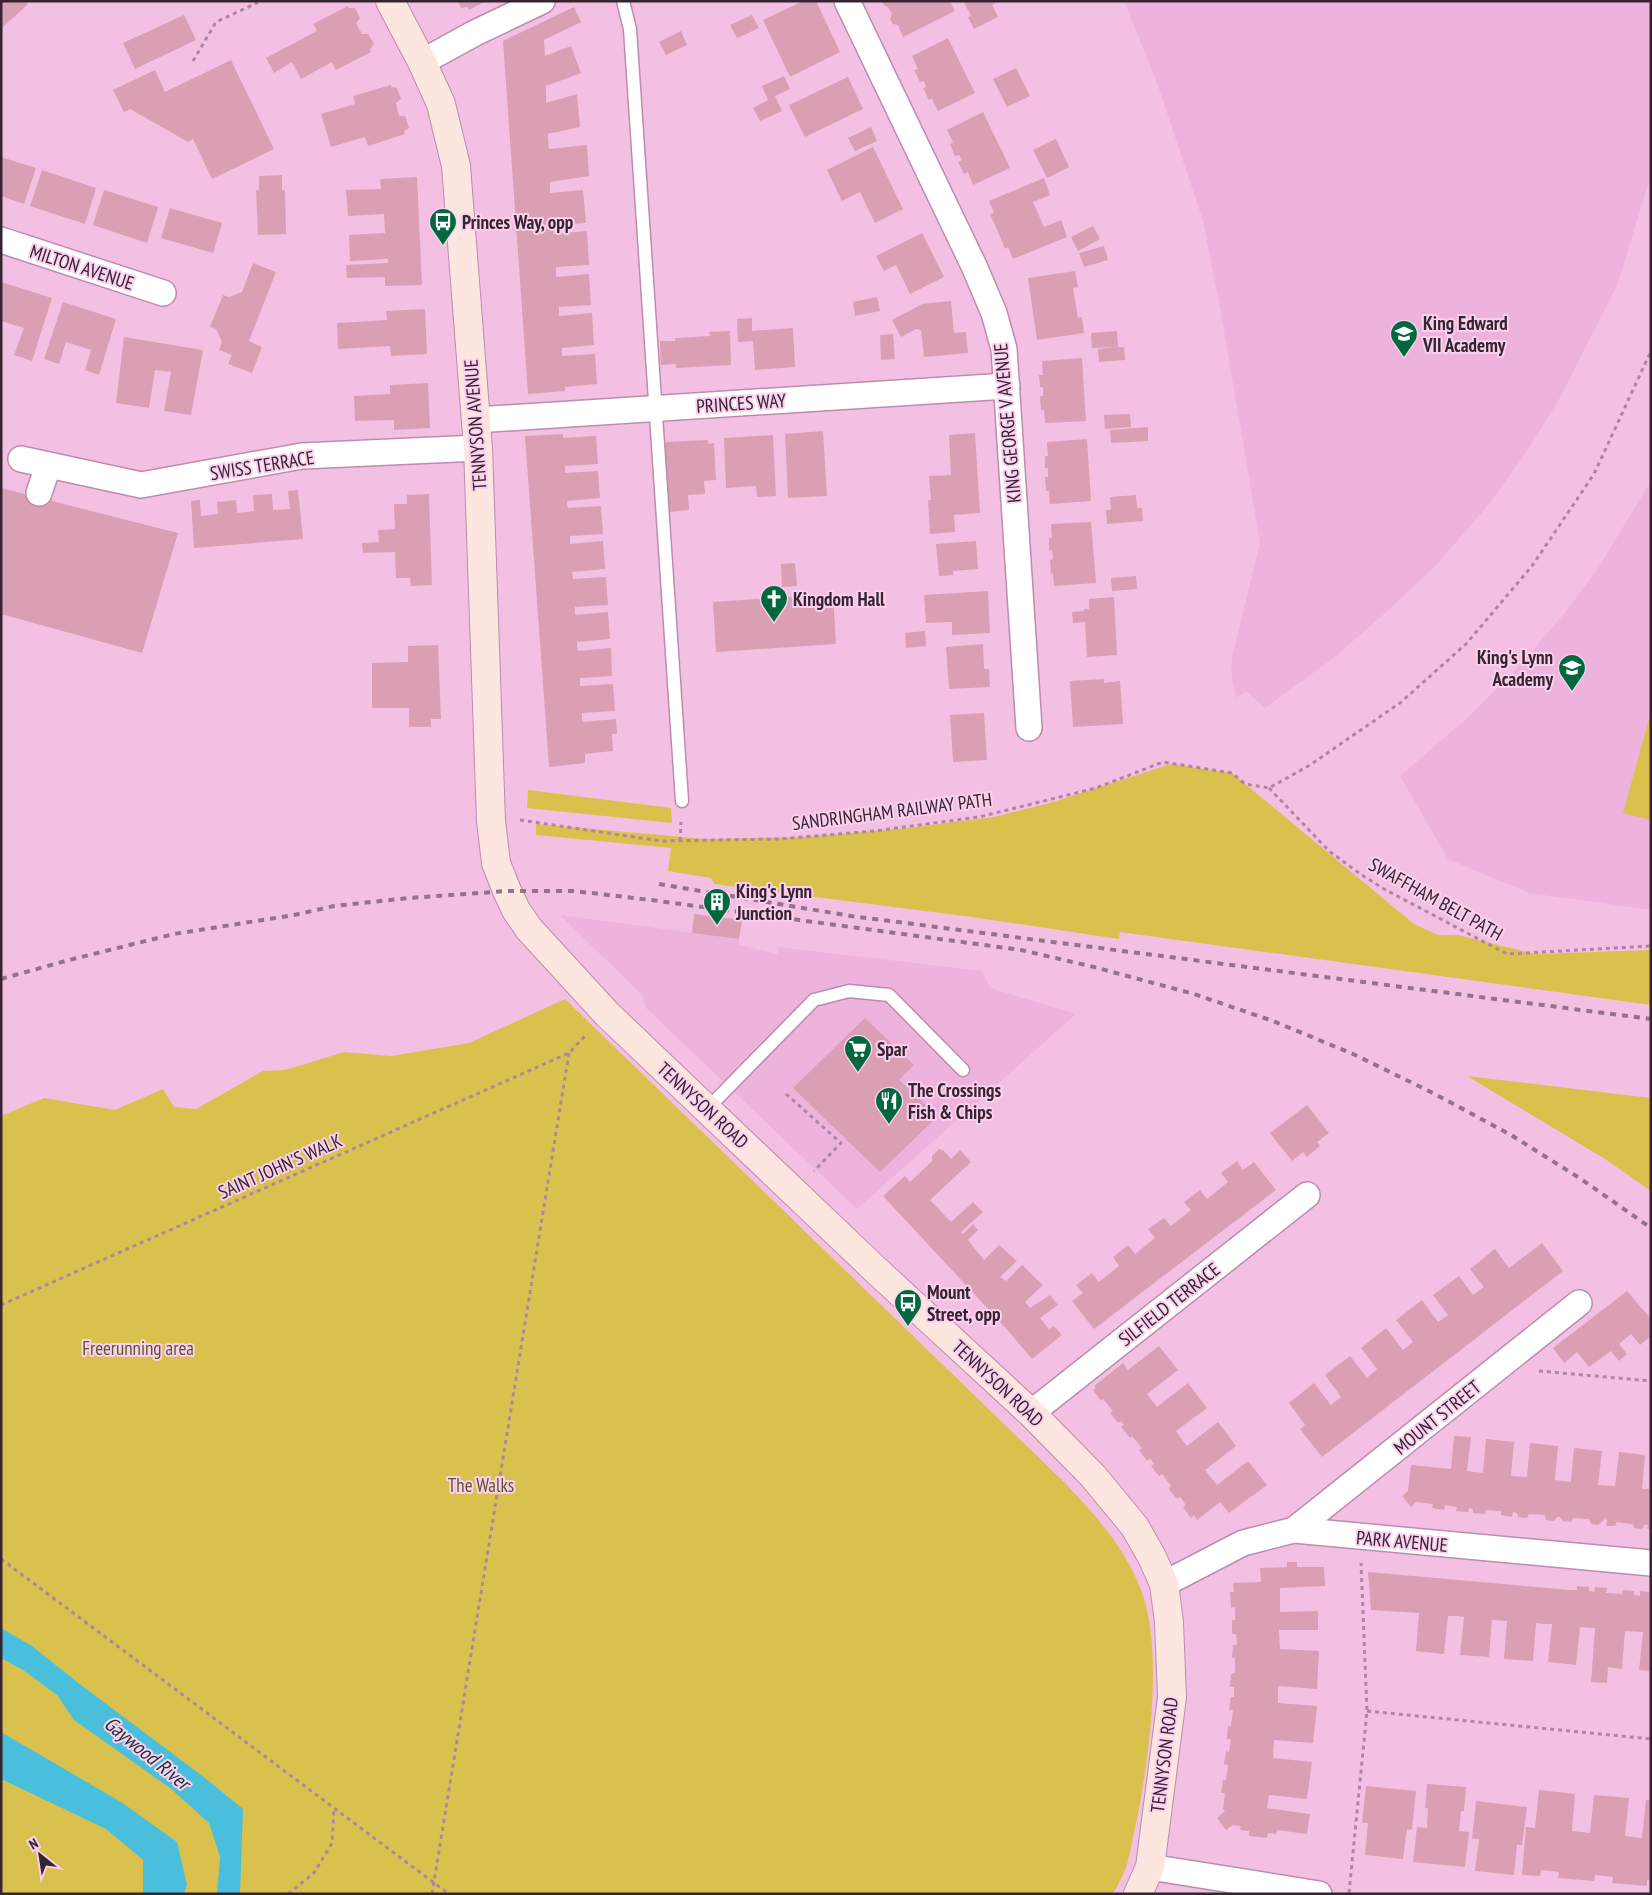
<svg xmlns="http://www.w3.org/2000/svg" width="1652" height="1895" viewBox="0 0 1652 1895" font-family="'PT Sans Narrow',sans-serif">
	<rect width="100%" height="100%" fill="#f3c0e4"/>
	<g fill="#edb3dd">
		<path d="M1124 1H1651V175L1617 286 1557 403 1523 457 1490 503 1438 563 1393 606 1335 657 1265 708 1246 691 1236 698 1231 670 1232 657 1260 543 1221 313 1203 221 1157 83Z"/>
		<path d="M1651 481V910L1529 893 1448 859 1400 776 1464 721 1521 664 1563 615 1597 570Z"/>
		<path d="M560 915 739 939V945L778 954 779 947 982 971 990 988 1076 1014 857 1209 646 1008 642 995Z"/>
	</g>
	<g fill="#dac14e">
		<path d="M1651 712V820L1623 813Z"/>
		<path d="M1171 764 1232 773 1414 924 1438 935H1458L1535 954 1651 950V1005L1120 932 1119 939 972 917 714 884 711 878 668 871 671 848 536 835V824L706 839 804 837 908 828 994 817 1050 803Z"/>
		<path d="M528 790 671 808 672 823 527 808Z"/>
		<path d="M565 999 1065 1483C1097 1517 1124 1546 1141 1590 1165 1651 1148 1769 1134 1833 1131 1845 1130 1859 1125 1870 1122 1878 1117 1886 1113 1894H1V1116L44 1098 115 1110 163 1089 174 1107 196 1109 263 1071 285 1070 344 1052 391 1056 469 1043Z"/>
		<path d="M1467 1076 1651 1098V1191L1605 1159Z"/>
	</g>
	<g fill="#4abfdb">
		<path d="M1 1628 32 1646 77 1682 205 1778 243 1809 240 1894H217L220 1857 209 1823 170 1788 74 1720 57 1695 23 1670 1 1658Z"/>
		<path d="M1 1732 121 1802 177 1842 187 1885 184 1894H143V1860L106 1829 1 1779Z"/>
	</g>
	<g fill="#db9fb3">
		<path d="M1 1H26L28 4 1 29Z"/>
		<path d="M458 1H486L469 10 468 7 461 8Z"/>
		<path d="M803 1H816L840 52 790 77 763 20Z"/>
		<path d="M882 1H950L955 11 903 37 898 25 893 24 890 19 892 14 888 7 884 5Z"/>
		<path d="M967 1H995L996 3 992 5 998 17 974 29 968 17 971 16 964 2Z"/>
		<path d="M348 6 349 8H355L360 18 356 23 362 34H368L374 44 370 49 371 52 336 70 332 62 301 79 292 62 274 73 266 58 317 31 313 24Z"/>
		<path d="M574 7 581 22 544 40 545 56 571 46 581 73 546 86V103L577 94 580 127 548 134V140L549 149 587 145 589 176 550 182V193L583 190 586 223 553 225 554 234 587 231 589 265 556 267V277L589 274 591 305 559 307V316L592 313 594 345 562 348V356L595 354 597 384 565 387V391L528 394 503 41Z"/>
		<path d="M184 15 196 40 135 69 123 43Z"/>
		<path d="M752 15 759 28 737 38 730 25Z"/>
		<path d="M681 31 687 45 666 55 659 42Z"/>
		<path d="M948 38 975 93 938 111 932 99 929 100 923 88 926 87 924 81 920 82 914 70 918 69 912 56Z"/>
		<path d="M231 60 274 149 212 179 193 139 188 142 130 109 124 112 113 90 155 70 165 92Z"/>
		<path d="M1016 68 1030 96 1007 107 993 79Z"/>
		<path d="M784 76 790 89 775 96 782 111 760 121 753 108 768 100 762 86Z"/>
		<path d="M848 77 863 109 805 137 789 105Z"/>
		<path d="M391 85V87L397 88 401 99 396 103 399 116H405L409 128 404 131 405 134 368 146 365 137 331 147 321 114 355 104 353 96Z"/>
		<path d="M983 112 1010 168 973 185 968 172 964 174 958 162 962 160 959 155 955 156 950 144 953 142 947 130Z"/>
		<path d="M871 127 877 141 855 151 848 138Z"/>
		<path d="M1056 139 1069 167 1047 178 1033 150Z"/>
		<path d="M873 147 903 209 875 223 860 192 842 201 827 170Z"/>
		<path d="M1 157 36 168 24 204 1 196Z"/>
		<path d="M42 170 96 188 85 224 30 206Z"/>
		<path d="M282 175V190H285L286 234 258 235 256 190H259V176Z"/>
		<path d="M417 177 422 285 385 286V277L347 278 346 265 388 263V259L350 261 349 235 385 233 384 214 348 216 346 190 381 189 380 179Z"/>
		<path d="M1044 178 1050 195 1033 202 1044 227 1061 220 1067 237 1013 259 1008 247 1005 249 998 232 990 214 994 213 989 201Z"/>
		<path d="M104 190 158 207 147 243 93 225Z"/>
		<path d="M170 208 222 223 213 253 161 238Z"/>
		<path d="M1093 226 1100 239 1078 251 1071 237Z"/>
		<path d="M922 233 944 277 910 294 896 265 884 271 876 256Z"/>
		<path d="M1104 246 1108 260 1084 267 1079 253Z"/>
		<path d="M253 263 276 272 249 341 262 347 252 373 228 364 232 355 219 350 222 342 216 329 210 327 223 295 229 297 242 292Z"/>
		<path d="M1075 271 1078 287 1073 288 1078 318 1082 317 1084 333 1037 340 1028 278Z"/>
		<path d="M1 282 52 298 32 361 14 355 24 328 1 321Z"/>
		<path d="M877 297 880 311 855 316 853 302Z"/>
		<path d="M951 301 954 333 966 332 968 353 924 357 921 330 916 329 901 337 892 320 922 304Z"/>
		<path d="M63 302 116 319 99 375 85 370 91 350 66 342 59 364 44 359Z"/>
		<path d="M425 309 427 354 391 356 390 346 338 349 337 323 387 320 386 311Z"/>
		<path d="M752 318V331L793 328 795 367 755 370 753 341 738 342 737 319Z"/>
		<path d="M730 331 731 365 676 368V364L661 365 660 341H675V338L710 336 709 332Z"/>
		<path d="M1117 331 1118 347H1124L1125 360 1099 362 1098 349 1116 347 1092 348 1091 333Z"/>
		<path d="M893 334 895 359 881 360 880 335Z"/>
		<path d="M124 337 203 350 191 415 164 411 171 372 155 370 149 408 116 403Z"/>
		<path d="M1082 358 1086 421 1045 423 1044 410H1041L1040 396H1043V387H1040L1039 375H1043L1042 361Z"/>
		<path d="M428 383 430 428 394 430V420L355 421 354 396 390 394V385Z"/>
		<path d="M1130 414 1131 427 1105 429 1104 415Z"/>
		<path d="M1148 427V441L1111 443 1110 430Z"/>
		<path d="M823 431 827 496 788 498 785 434Z"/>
		<path d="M975 433 980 513 954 515 955 532 930 534 928 500H931L929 476 951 475 949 435Z"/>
		<path d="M563 434V438L596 436 598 464 565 466V473L598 471 600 498 567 501V504L568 508 601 506 603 534 570 536V544L603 541 605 569 572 572 573 579 606 577 608 605 575 607V615L608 612 610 639 577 642V646L578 651 611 648 612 676 580 678V686L613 684 615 711 582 713V718L583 722 616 719 617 734H612L613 751 585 754V763L549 767 525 436Z"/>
		<path d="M773 435 776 496 757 497 756 486 726 488 724 438Z"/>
		<path d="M1087 439 1091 501 1050 504 1049 491H1046L1045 477H1048V468H1045V456H1048L1047 442Z"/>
		<path d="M708 440V444L714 443 716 480 704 481 705 494 688 495 689 510 669 512 665 442Z"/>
		<path d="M1 488 178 533 142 653 1 614Z"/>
		<path d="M298 490 303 539 194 548 191 501 200 500 201 516 218 514 217 502 228 501 236 500 237 513 254 511 253 495 272 494 273 510 290 509 288 491Z"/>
		<path d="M429 494 432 585 411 586 410 578H396L395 552 363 553 362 543 379 542 378 530 395 529 394 504H407V495Z"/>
		<path d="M1136 495 1137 508H1142L1143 521 1107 524 1106 510H1111L1110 497Z"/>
		<path d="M1091 522 1096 583 1054 586 1053 573 1051 574 1050 560 1053 559 1052 550 1049 551V538H1052L1051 524Z"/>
		<path d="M976 541 978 569 953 571V575L939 576 936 544Z"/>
		<path d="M795 563 797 586 782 587 781 564Z"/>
		<path d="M1136 576 1137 589 1112 591 1111 578Z"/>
		<path d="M988 591 990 633 952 635V622L926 623 924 595Z"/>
		<path d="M833 594 836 644 716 652 713 602Z"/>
		<path d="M1114 597 1117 655 1087 657 1085 622 1073 623 1072 612 1084 611V609H1089V599Z"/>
		<path d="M925 631 926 646 906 648 905 633Z"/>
		<path d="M983 644 984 669H989L990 687 949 689 946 647Z"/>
		<path d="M438 645 441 719H431V727H409V708H372V663L408 662V646Z"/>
		<path d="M1104 679V683L1120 681 1123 724 1073 727 1070 681Z"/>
		<path d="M984 713 987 760 953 762 950 715Z"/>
		<path d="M694 914 742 920 739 939 692 933Z"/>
		<path d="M865 1018 914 1065 899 1080 938 1116 880 1172 793 1088Z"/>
		<path d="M1307 1105 1329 1133 1317 1142 1320 1146 1307 1157 1303 1152 1292 1161 1270 1133Z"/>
		<path d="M939 1149 944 1151 951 1159 960 1150 971 1162 930 1200 951 1222 973 1202 983 1212 961 1232 963 1234 973 1224 978 1230 968 1240 984 1260 999 1245 1017 1261 1000 1277 1006 1281 1022 1265 1043 1285 1025 1302 1030 1308 1050 1295 1058 1305 1040 1318 1049 1329 1054 1326 1062 1335 1032 1359 1004 1326 883 1196 905 1176 910 1182 932 1161V1156Z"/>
		<path d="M1237 1161 1243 1170 1254 1162 1276 1190 1094 1329 1072 1301 1083 1293 1076 1285 1092 1273 1099 1282 1119 1266 1113 1257 1128 1245 1135 1254 1155 1238 1148 1229 1164 1218 1171 1226 1191 1210 1184 1202 1200 1190 1207 1199 1228 1182 1221 1173Z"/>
		<path d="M1542 1243 1563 1271 1322 1457 1300 1429 1305 1425 1289 1403 1314 1383 1331 1405 1341 1397 1325 1375 1350 1356 1367 1378 1377 1369 1361 1348 1386 1328 1403 1350 1413 1342 1396 1320 1422 1300 1438 1322 1448 1315 1433 1295 1459 1276 1473 1295 1484 1287 1470 1269 1495 1249 1509 1268Z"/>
		<path d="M1627 1291 1651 1319V1336L1640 1345 1631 1334 1619 1344 1627 1354 1619 1361 1611 1351 1589 1367 1577 1352 1564 1363 1553 1348Z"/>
		<path d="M1159 1346 1178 1370 1147 1394 1157 1407 1188 1383 1207 1408 1176 1431 1187 1446 1218 1422 1236 1446 1205 1470 1217 1485 1248 1461 1267 1485 1229 1513 1220 1502 1197 1520 1194 1515 1191 1518 1183 1507 1186 1505 1180 1497 1177 1499 1169 1489 1171 1486 1162 1474 1159 1476 1151 1466 1154 1464 1150 1458 1147 1461 1139 1450 1142 1448 1132 1436 1130 1438 1121 1427 1124 1425 1121 1421 1118 1423 1110 1413 1113 1411 1103 1399 1101 1401 1093 1390 1096 1388 1094 1386 1123 1363 1128 1370Z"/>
		<path d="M1454 1436 1471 1437 1467 1471 1483 1473 1486 1439 1514 1442 1511 1476 1527 1477 1530 1443 1558 1446 1555 1480 1571 1482 1574 1448 1602 1451 1598 1485 1615 1486 1619 1452 1645 1455 1642 1489H1651V1530L1647 1529 1648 1525H1644L1642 1529 1634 1528 1633 1524 1624 1523 1617 1522 1615 1526H1606L1607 1520 1605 1519 1598 1525 1591 1524 1589 1519 1573 1518 1571 1522 1563 1521 1560 1517H1557L1554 1521 1546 1520 1545 1515 1529 1514 1527 1518 1518 1517 1517 1513 1513 1512 1512 1517 1501 1515V1511L1486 1510 1485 1514 1473 1513V1509L1469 1508 1468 1512 1456 1511 1457 1507 1445 1505 1444 1510 1432 1508 1433 1504 1416 1502 1411 1507 1402 1496 1408 1491 1411 1465 1451 1469Z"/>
		<path d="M1287 1562H1297V1567H1324L1325 1586 1280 1588V1612L1318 1611V1630H1279L1280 1649 1319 1651 1317 1689 1278 1686V1703L1317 1706 1313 1743 1274 1740 1273 1758 1312 1762 1307 1799 1269 1795 1267 1808 1310 1814 1307 1834 1277 1830 1276 1834 1268 1833 1267 1838 1249 1836V1831L1240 1830 1241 1826 1233 1825 1226 1830 1217 1818 1225 1811 1223 1809 1225 1793H1221L1223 1780H1226L1228 1765 1224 1764 1226 1751 1229 1752 1231 1739H1227L1228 1726H1231L1233 1710H1229L1231 1697H1234V1687H1230L1231 1674 1235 1673V1658H1232L1233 1645H1237L1236 1634H1232V1620H1235V1607L1231 1608 1230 1592H1234L1233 1583 1261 1582 1260 1568 1287 1567Z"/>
		<path d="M1368 1572 1570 1590H1577V1586L1589 1587V1591L1594 1592 1595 1587 1607 1588 1606 1593 1622 1594 1623 1590 1634 1591V1595L1640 1596V1591L1651 1592V1671L1639 1670 1643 1632 1625 1631 1622 1669 1608 1667 1607 1683 1591 1682 1595 1628 1580 1627 1576 1665 1548 1662 1552 1624H1544L1536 1623 1533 1661 1504 1659 1507 1621 1492 1620 1489 1657 1460 1655 1464 1617 1456 1616H1448L1444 1654 1416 1651 1419 1613 1371 1610Z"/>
		<path d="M1427 1784 1466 1787 1464 1811H1461L1459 1831 1469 1832 1465 1867 1413 1862 1417 1827 1427 1828 1428 1808H1425Z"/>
		<path d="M1366 1786 1416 1791 1412 1830 1407 1829 1403 1859 1365 1855 1368 1823H1362Z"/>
		<path d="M1539 1790 1575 1794 1572 1831 1590 1833 1594 1795 1629 1798 1625 1836 1642 1838 1646 1800H1651V1880H1647V1886L1612 1883 1613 1877 1595 1875 1594 1881 1558 1878 1559 1872 1541 1870 1540 1876 1522 1875 1526 1827 1535 1828Z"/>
		<path d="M1476 1801 1527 1807 1522 1845H1517L1514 1875 1475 1871 1479 1839H1472Z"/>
	</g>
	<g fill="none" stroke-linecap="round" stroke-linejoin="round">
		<defs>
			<g id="service">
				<path d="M623 1 630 29 682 801"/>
				<path d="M707 1109 814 1000 849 991 889 995 963 1070"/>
			</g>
			<g id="minor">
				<path d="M847 1 974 266 994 313 1004 349 1029 728"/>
				<path d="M422 62 475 33 542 1"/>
				<path d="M1 240 163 293"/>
				<path d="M476 420 1007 386"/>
				<path d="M21 459 141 485 302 456 478 448"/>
				<path d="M39 493 48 466"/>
				<path d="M1031 1413 1307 1195"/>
				<path d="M1294 1530 1579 1303"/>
				<path d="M1164 1584 1243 1543 1294 1530 1651 1563"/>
				<path d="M1150 1867 1319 1894"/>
			</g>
			<path id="secondary" d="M390 1 422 62 441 104 456 166 478 448 491 821 496 863 507 891 516 910 529 929 607 1014 878 1272 1031 1413 1093 1476 1135 1527 1152 1557 1164 1584 1169 1622 1172 1697 1150 1867 1138 1894"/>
		</defs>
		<use href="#service" stroke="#bc8caf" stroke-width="15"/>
		<use href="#minor" stroke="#bc8caf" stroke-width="28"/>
		<use href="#secondary" stroke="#bc8caf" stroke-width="30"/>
		<g stroke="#ae86a2" stroke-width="3" stroke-dasharray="4 4" stroke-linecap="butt">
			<path d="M193 61 216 22 261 1"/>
			<path d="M1269 788 1329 851 1359 873 1384 889 1507 954 1651 946"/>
			<path d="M520 820 661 841 780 839 874 831 979 817 1096 788 1163 762 1232 773 1245 784 1269 788 1310 765 1400 703 1466 644 1532 566 1594 474 1651 351"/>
			<path d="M680 841 681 822"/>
			<path d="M786 1094 841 1143 814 1171"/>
			<path d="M1 1305 569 1053 586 1035"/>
			<path d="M1539 1371 1651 1381"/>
			<path d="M1 1559 449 1894"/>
			<path d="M1367 1711 1651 1739"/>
			<path d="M1349 1893 1367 1711 1361 1563"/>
			<path d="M288 1894 314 1873 332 1843 334 1808"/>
			<path d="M432 1894 569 1053"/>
		</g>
		<use href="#service" stroke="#fff" stroke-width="12"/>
		<use href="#minor" stroke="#fff" stroke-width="25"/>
		<use href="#secondary" stroke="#fee6e0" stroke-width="28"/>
		<g stroke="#94728a" stroke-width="4" stroke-dasharray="6 6" stroke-linecap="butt">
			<path d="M659 884 851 916 1651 1019"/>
			<path d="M1 979 69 960 174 934 294 915 334 906 409 898 507 891H574L651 900 1021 950 1094 967 1194 994 1273 1021 1353 1054 1433 1093 1511 1135 1581 1179 1651 1228"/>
		</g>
	</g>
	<defs>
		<symbol id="bus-pin" viewBox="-11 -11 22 30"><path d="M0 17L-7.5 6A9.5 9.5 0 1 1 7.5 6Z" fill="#01673d" stroke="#fad0ee"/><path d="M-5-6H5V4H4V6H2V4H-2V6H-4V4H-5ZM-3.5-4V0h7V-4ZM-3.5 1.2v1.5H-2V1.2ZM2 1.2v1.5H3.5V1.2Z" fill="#fff"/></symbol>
		<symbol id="school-pin" viewBox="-11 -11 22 30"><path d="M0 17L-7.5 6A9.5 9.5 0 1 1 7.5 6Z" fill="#01673d" stroke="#fad0ee"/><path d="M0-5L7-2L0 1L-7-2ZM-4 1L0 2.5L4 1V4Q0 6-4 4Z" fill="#fff"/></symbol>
		<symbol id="church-pin" viewBox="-11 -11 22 30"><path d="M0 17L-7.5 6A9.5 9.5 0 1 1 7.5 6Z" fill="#01673d" stroke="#fad0ee"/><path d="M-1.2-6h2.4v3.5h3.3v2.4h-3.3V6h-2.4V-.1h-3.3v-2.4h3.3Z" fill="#fff"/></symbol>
		<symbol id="building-pin" viewBox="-11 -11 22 30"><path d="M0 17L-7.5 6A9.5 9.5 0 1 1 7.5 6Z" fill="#01673d" stroke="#fad0ee"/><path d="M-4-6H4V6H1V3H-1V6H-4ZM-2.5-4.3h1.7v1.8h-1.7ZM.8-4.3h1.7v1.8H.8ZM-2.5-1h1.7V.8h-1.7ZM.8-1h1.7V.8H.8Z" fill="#fff"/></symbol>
		<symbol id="supermarket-pin" viewBox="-11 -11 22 30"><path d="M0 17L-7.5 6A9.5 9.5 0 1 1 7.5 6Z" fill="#01673d" stroke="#fad0ee"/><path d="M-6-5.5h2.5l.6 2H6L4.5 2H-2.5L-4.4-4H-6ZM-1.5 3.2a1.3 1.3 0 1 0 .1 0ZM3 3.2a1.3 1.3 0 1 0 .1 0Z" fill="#fff"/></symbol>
		<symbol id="restaurant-pin" viewBox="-11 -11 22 30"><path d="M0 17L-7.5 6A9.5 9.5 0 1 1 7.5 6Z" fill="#01673d" stroke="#fad0ee"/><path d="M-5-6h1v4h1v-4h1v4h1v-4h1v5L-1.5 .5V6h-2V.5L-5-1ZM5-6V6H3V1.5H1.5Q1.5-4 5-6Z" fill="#fff"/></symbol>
	</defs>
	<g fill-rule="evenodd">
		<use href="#bus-pin" x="427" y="206" width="32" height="43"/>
		<use href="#school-pin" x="1388" y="318" width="32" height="43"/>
		<use href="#church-pin" x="758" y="583" width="32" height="43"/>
		<use href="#school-pin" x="1556" y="652" width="32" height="43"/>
		<use href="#building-pin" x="701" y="886" width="32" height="43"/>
		<use href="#supermarket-pin" x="842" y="1033" width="32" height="43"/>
		<use href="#restaurant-pin" x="873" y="1085" width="32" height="43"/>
		<use href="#bus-pin" x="892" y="1287" width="32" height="43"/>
	</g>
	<g text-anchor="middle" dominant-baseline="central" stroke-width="4" stroke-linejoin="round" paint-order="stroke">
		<g font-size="19" font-weight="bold" fill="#372432" stroke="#fad0ee" text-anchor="start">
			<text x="462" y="222">Princes Way, opp</text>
			<text x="1423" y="323">King Edward<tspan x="1423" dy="22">VII Academy</tspan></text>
			<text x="793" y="599">Kingdom Hall</text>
			<text x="1553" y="657" text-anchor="end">King's Lynn<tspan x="1553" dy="22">Academy</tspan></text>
			<text x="736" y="891">King's Lynn<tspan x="736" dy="22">Junction</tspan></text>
			<text x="877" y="1049">Spar</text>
			<text x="908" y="1090">The Crossings<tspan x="908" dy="22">Fish &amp; Chips</tspan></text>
			<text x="927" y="1292">Mount<tspan x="927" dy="22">Street, opp</tspan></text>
		</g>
		<g font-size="19" fill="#372432" stroke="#fad0ee">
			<text transform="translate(82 267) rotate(18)">MILTON AVENUE</text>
			<text transform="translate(741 403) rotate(-4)">PRINCES WAY</text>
			<text transform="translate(1007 423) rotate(-95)">KING GEORGE V AVENUE</text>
			<text transform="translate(475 425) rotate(-94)">TENNYSON AVENUE</text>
			<text transform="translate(262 465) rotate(-9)">SWISS TERRACE</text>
			<text transform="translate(892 811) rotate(-7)">SANDRINGHAM RAILWAY PATH</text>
			<text transform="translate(1436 899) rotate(29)">SWAFFHAM BELT PATH</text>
			<text transform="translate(703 1105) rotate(43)">TENNYSON ROAD</text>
			<text transform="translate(280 1166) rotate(-24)">SAINT JOHN'S WALK</text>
			<text transform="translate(1169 1304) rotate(-38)">SILFIELD TERRACE</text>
			<text transform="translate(998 1383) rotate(43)">TENNYSON ROAD</text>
			<text transform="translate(1437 1417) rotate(-39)">MOUNT STREET</text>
			<text transform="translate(1402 1541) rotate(5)">PARK AVENUE</text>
			<text transform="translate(1164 1755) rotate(-83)">TENNYSON ROAD</text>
		</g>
		<g font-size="19" fill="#5f5526" stroke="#fad0ee">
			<text x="138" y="1348">Freerunning area</text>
			<text x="481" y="1485">The Walks</text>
		</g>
		<g font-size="20" font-style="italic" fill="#183138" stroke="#fad0ee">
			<text transform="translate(147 1753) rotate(39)">Gaywood River</text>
		</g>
	</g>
	<rect width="1652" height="1895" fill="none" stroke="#372432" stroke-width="5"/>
	<g transform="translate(40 1855) rotate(330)" stroke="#fad0ee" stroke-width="4" paint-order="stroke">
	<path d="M0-4L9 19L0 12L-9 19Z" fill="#372432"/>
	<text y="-8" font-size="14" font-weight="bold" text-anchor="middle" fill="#372432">N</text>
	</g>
</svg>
